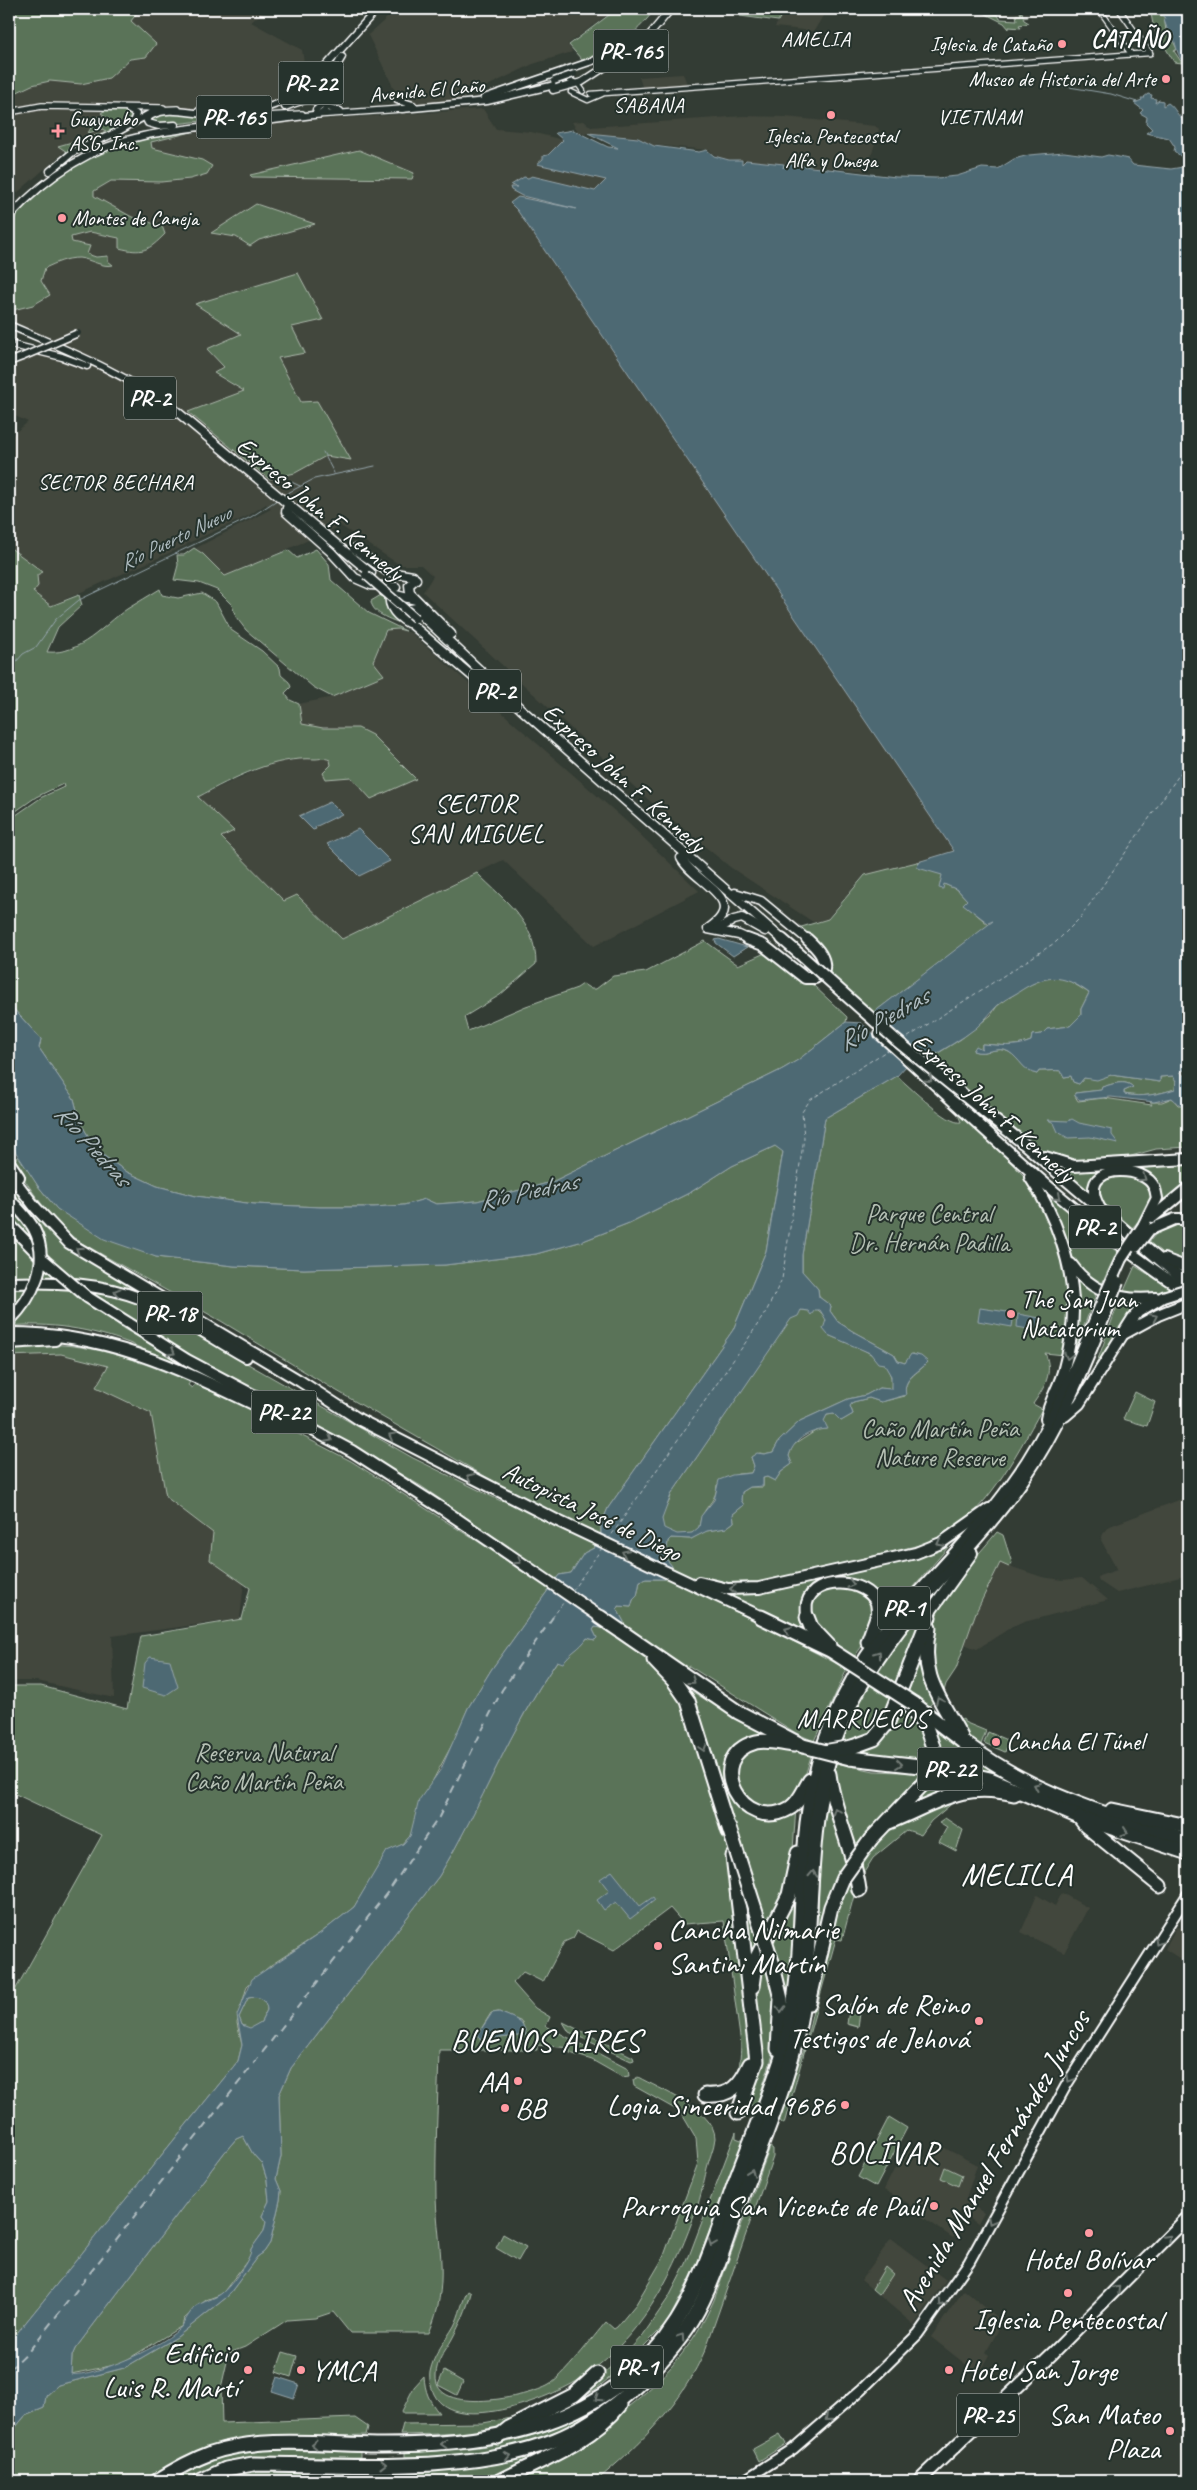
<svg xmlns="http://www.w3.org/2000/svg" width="1197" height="2490" viewBox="0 0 1197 2490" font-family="Caveat,sans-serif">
	<rect width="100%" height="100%" fill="#333c34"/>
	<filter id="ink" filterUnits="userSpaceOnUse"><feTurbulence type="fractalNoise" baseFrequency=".02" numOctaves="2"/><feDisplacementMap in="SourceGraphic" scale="10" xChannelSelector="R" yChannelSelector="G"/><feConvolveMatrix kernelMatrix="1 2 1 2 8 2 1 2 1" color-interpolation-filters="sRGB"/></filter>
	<g filter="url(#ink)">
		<g fill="#43473d" fill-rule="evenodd">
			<path d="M140 9H267L251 22 302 50 307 83 287 95 245 110 229 112 170 106 47 105 9 111V96L32 85 50 81 81 84 109 78 131 59 146 57 131 21Z"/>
			<path d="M397 9H615L568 44 572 52 533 64 458 100 410 104 400 101 368 35Z"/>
			<path d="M785 9H788L824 14 814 31 775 27Z"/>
			<path d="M683 74 688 86 643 89 639 77Z"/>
			<path d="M483 109 496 129 531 132 563 140 538 164 606 180 595 191 532 176 511 185 518 186 511 187 516 193 577 208 576 210 518 197 512 201 955 852 864 875 827 919 813 922 730 867 652 803 423 592 433 576 421 565H400L341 526 225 576 196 548 271 509 266 504 248 516 186 544 187 545 50 606 33 592 37 575 42 572 9 547V438L28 422 9 413V357L53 341 9 320V311L33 305 50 295 41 281 45 268 60 260 79 258 108 266 105 255 91 256 72 242 70 237 90 232 119 238V248L139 252 150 248 161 238 162 226 132 217 93 196 94 191 111 181 161 182 190 179 202 160 152 148 151 142 159 139 238 125ZM196 304 278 358 326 456 295 473 189 412 245 391 215 373 224 367 241 334Z"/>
			<path d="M35 110 127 111 114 130 65 151 9 200V115Z"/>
			<path d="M744 116 785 117 875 126 879 129 867 171 719 158 709 150 653 145 638 137 579 133 572 122 584 121 591 127Z"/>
			<path d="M398 629 411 633 627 822 699 891 594 946 503 860 342 939 297 895 284 901 220 837 233 831 198 797 272 763 309 757H324L330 760 331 765 351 777 416 779 372 735 358 728H323L302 725 299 704 333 697 384 675 373 661 387 630Z"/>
			<path d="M61 1354 108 1366 97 1387 151 1413 166 1497 215 1534 244 1581 240 1619 112 1636 114 1698 37 1681H9V1356Z"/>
			<path d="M1188 1494V1575L1117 1593 1099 1581 1098 1578 1099 1576 1117 1570 1101 1540 1103 1534 1110 1526 1179 1500Z"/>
			<path d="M1000 1563 1042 1577 1062 1580 1082 1578 1108 1600 1024 1622 1010 1628 977 1649 964 1644 976 1612Z"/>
			<path d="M1062 1893 1088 1908 1064 1953 1021 1932 1037 1895 1055 1906Z"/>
			<path d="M1177 1926 1188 1933V1964L1165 1949Z"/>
			<path d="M939 2145 977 2165 965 2201 984 2213 978 2224 959 2211 952 2222 959 2227 953 2238 917 2213 908 2203 884 2190 905 2147 933 2161Z"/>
			<path d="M891 2239 946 2280 914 2325 861 2280Z"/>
			<path d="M964 2290 1003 2322 986 2352 989 2355 978 2374 931 2337Z"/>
		</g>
		<g fill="#5a7358" stroke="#acb9ac" fill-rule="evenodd">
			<path d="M9 9H54L59 11 69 9H140L131 21 156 44 146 57 130 59 109 78 81 84 50 81 32 85 9 96Z"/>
			<path d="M617 9H655C633 38 617 47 582 60L569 45Z"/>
			<path d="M747 9H785L778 21 740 16Z"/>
			<path d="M1150 9H1163L1166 31 1163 34 1175 35 1173 41 1177 49 1174 51 1182 63 1174 62 1154 29Z"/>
			<path d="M988 12 998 15 1000 19 1017 20 1016 15H1021L1020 12H1022L1023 16 1028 17 1023 18 1024 20 1029 23 1019 25 1021 28 1009 27V29L1004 23 984 13Z"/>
			<path d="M104 111H127L135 117 124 127 72 152H67L58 146 72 142 74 144 106 131 102 129 88 133 97 117 105 116 101 113Z"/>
			<path d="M160 113 227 118 167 125 151 124 149 118Z"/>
			<path d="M192 132 151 142 152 148 202 160 212 166 207 174 190 179 161 182 111 181 94 191V196L132 217 162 226 165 234C148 251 143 254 119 248V238L90 232 71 237 72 242 90 246 87 254 96 257 108 256V261L113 265C103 268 90 259 79 258 66 258 56 263 45 268L41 281 50 295 33 305 9 311V230C14 215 27 205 38 195 52 182 66 168 83 159 117 141 155 137 192 132Z"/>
			<path d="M359 150 414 173 412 179 252 177 250 175Z"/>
			<path d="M256 204 315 224 259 240 250 246 236 237 211 233Z"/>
			<path d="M298 273 323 320 292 327 305 353 278 358 301 402 317 401 351 460 326 456 295 473 269 479 188 412 244 391 214 373 224 367 207 349 241 334 195 304Z"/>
			<path d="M9 547 43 572 37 575 38 586 33 592 51 606 79 595 82 605 58 627 47 652C81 655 102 626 127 609 138 602 149 596 160 589L162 595 178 598 202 593 216 602 231 630 262 651 280 668 281 675 289 682 291 687 285 693 290 700 299 704 302 724 323 728H358L372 735 416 779 371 799 351 777 326 779 323 773 331 765 330 760C323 757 321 759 315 759 275 756 233 778 198 797L234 831 221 837 284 901 297 895 342 939 477 873C505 901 536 922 536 964L500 995 464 1017 468 1031 526 1006 577 988 583 984 591 989H596L613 976 646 972 705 941 738 965 765 953 797 979 813 985 847 1017 846 1022 798 1060 781 1070 552 1182 477 1201 436 1204 425 1199 404 1205 374 1207H320L254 1204 196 1196 157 1186 127 1172 97 1151 80 1122 74 1099 39 1048 41 1039 9 1004V980L11 981 9 961V820L42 797 64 787 63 784 36 797 9 816Z"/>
			<path d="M194 548 203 554 225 576 288 550 297 558 316 549 329 564 331 580 369 613 406 631 398 629 386 630 373 661 384 675 332 697 313 687 246 630 236 617 232 605 217 590 199 583 174 580 178 565 177 555H184Z"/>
			<path d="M381 595 385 599 388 609 406 625C395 621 372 615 371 601Z"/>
			<path d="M921 861 917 865 943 875 944 884 958 890 967 900 964 904 989 925 873 1013 828 975C836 953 813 940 798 928L828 919 865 875Z"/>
			<path d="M1053 977 1068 980 1089 993 1081 1009V1015L1070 1026 1047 1029 1042 1034 1032 1035 1031 1041C1015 1048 998 1045 982 1044V1049L976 1047 973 1051C986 1056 997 1045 1009 1052 1020 1058 1024 1072 1037 1074L1039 1071C1044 1071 1057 1070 1061 1071L1064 1077 1071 1076 1073 1082 1079 1084 1084 1078 1097 1079 1111 1075 1160 1082V1077L1173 1076 1176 1081 1175 1089C1159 1094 1142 1098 1124 1094V1091L1133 1087C1125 1079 1113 1084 1102 1087V1090L1075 1093V1096L1078 1101 1104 1098 1152 1105 1150 1102H1162L1172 1098 1178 1105H1188V1147L1156 1149 1131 1156 1097 1161 1068 1160 1042 1151 1008 1125 986 1138 1027 1179 1038 1199 1066 1265 1072 1294 1067 1348 1064 1355 1045 1353C1054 1373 1044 1388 1033 1404L1042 1409C1014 1458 987 1514 936 1541L754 1585 748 1592 772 1590 919 1555 946 1544 949 1546 884 1622 881 1620C881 1580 821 1562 806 1600L812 1602C833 1571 880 1586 876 1618 874 1632 863 1644 855 1656L825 1639 814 1627 804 1630 741 1602 733 1610 847 1669 814 1741 796 1733 689 1666 668 1680 683 1700 726 1835 732 1868 751 2036 748 2061 743 2077 740 2076C732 2090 720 2094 706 2088 710 2086 716 2088 721 2087 741 2084 740 2060 741 2044L724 1921 684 1924 670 1908 614 1950 577 1931 573 1938 564 1942 543 1982 523 1972 513 1983 535 2008 550 2017 546 2026 628 2069 629 2076 622 2077 592 2060 570 2053V2048L537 2045V2050H439C438 2099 435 2149 436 2198 438 2247 450 2285 429 2333H350L333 2312 315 2318 287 2320 245 2347 229 2353 221 2388 222 2423 355 2418 368 2427 366 2435 270 2438 222 2444 179 2460 147 2481H9V2435L25 2416 44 2408 46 2396 58 2385 124 2368 177 2337 227 2297 257 2257 264 2252 270 2243 280 2200 281 2191 276 2179 281 2156 279 2095 291 2068 439 1876C482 1805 510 1727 558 1660L563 1662C570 1652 580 1648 587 1638L595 1640 597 1638 593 1630 595 1627 602 1628 609 1633 623 1625 624 1622 617 1609 619 1606 631 1607 633 1600 637 1596 640 1581 646 1579H665L672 1566 666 1559 668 1541 671 1538 691 1539 706 1531 726 1528 734 1522 733 1514 744 1505 741 1500 742 1492 750 1487H763V1478L767 1477 775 1481 781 1472 792 1464 789 1456 792 1446 817 1430 827 1429 823 1421 827 1415 834 1414 841 1421 853 1414 850 1406 853 1402 869 1398 881 1402 905 1396C903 1377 918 1374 928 1362L921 1357 912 1354 905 1363 898 1361 894 1354 854 1332 838 1322 830 1311 831 1306 819 1297 818 1289 802 1271V1255L825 1118 897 1076C908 1085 949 1126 961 1122L957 1112 976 1099 927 1060 961 1039 991 1015 997 1006 1025 987 1043 979ZM499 2012 522 2022 526 2035 481 2040 478 2034 491 2013Z"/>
			<path d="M775 1146 783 1151 766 1251 733 1330 608 1508 601 1525V1533L594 1548 584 1553 571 1573 559 1575 491 1670 468 1708 454 1741 432 1782 410 1836 403 1844 387 1852 354 1907 322 1932 271 1965 247 1986 237 2023 242 2045 238 2061 9 2343V2001L102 1835 9 1791V1686H41L127 1709 141 1636 242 1619 250 1588 210 1560 213 1533 166 1497 151 1413 96 1387 108 1366 61 1354 9 1356V1347C76 1337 128 1356 190 1382L188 1385 192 1388 195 1384 234 1401 351 1461 472 1538 480 1527 421 1486 322 1429 184 1355 84 1289 132 1300 164 1316 413 1458 501 1501 509 1490 330 1387 221 1321 78 1241C49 1219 32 1191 12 1161L20 1156 38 1186 57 1209 156 1257 234 1266 304 1269 445 1265 536 1254 583 1241 629 1223 691 1192 732 1166Z"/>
			<path d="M1188 1162V1181L1157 1206 1155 1184 1112 1169 1090 1195 1050 1163Z"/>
			<path d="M1116 1172 1144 1179 1154 1195 1147 1212 1131 1229 1099 1202V1181Z"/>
			<path d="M9 1179 43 1226 75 1254 157 1300 32 1277 9 1278V1231L38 1261 58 1266 9 1217Z"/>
			<path d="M1043 1188 1117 1252 1100 1288 1078 1269Z"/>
			<path d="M1188 1221V1265L1169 1260 1148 1243 1165 1224Z"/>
			<path d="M1135 1266 1173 1290 1153 1296 1123 1293Z"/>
			<path d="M1076 1278 1096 1295 1069 1364 1078 1309Z"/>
			<path d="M20 1287 70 1288 124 1329 199 1372C186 1372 145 1349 129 1343 92 1329 48 1322 9 1326V1288Z"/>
			<path d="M1119 1301 1147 1302 1093 1373Z"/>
			<path d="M817 1309 826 1317 828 1335C850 1345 898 1357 891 1389L879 1388 866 1395 848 1399 800 1421 779 1441 773 1452 764 1454 760 1453 751 1457 754 1466 751 1473 738 1474 717 1485C716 1501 708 1503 702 1516 700 1519 700 1524 699 1527 695 1535 681 1536 674 1534 669 1532 663 1530 662 1525 659 1513 670 1505 671 1495L791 1318 801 1310Z"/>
			<path d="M1135 1392 1155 1402 1147 1426 1123 1419Z"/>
			<path d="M997 1532 1003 1535 1012 1563 1009 1567 1000 1563 976 1612 956 1669 946 1684 942 1698 951 1714 964 1720V1722L986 1731 980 1747 960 1728 958 1729C928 1691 918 1641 944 1598 959 1574 980 1553 997 1532Z"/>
			<path d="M932 1596 935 1599 891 1709 875 1734 840 1746C860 1687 892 1643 932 1596Z"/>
			<path d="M923 1637 934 1700 928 1708 905 1687Z"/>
			<path d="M688 1689 747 1725 771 1737 782 1746 811 1756 796 1807 791 1878 766 1933Z"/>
			<path d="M899 1704C922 1717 926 1738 929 1762L853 1753Z"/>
			<path d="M912 1707 960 1750 998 1774 997 1776 937 1763Z"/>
			<path d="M988 1732 1009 1741 1005 1752 984 1743Z"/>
			<path d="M836 1763 874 1771 927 1773 856 1850C845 1825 826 1791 836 1763Z"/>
			<path d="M935 1773 947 1778 957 1777 982 1783 912 1809 907 1805Z"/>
			<path d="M826 1792 852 1856 822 1927 818 1926 820 1843Z"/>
			<path d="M961 1796 931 1821 921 1835 907 1830 873 1858 863 1874 859 1861 886 1829Z"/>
			<path d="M945 1818 963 1830 956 1851 939 1842 947 1827 939 1822Z"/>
			<path d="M855 1867V1892L842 1940 836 1939 784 2124 782 2123 779 2119 805 2046 834 1915Z"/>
			<path d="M741 1881 761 1940 752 1965Z"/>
			<path d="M793 1896V1959L788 2014 769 1940Z"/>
			<path d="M763 1950 776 1992V2045L756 2107 751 2105 747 2107H745L754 2083V1985Z"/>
			<path d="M248 1998C259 1996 266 1998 267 2010L261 2022 250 2029 242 2025 239 2017Z"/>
			<path d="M850 2004 861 2006 858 2027 847 2024Z"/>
			<path d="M563 2022 633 2057 634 2060 631 2061 569 2032Z"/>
			<path d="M638 2077C659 2089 715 2110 715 2138 714 2149 709 2158 707 2168 703 2185 700 2201 693 2219 671 2280 640 2336 586 2375 558 2396 455 2437 434 2394 431 2387 429 2380 430 2372 433 2355 446 2340 454 2326 460 2315 462 2300 468 2291L471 2293C467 2309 460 2324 452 2339 445 2352 436 2360 436 2376 434 2417 529 2397 549 2385 562 2378 594 2336 606 2322L614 2329 617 2327 636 2304 663 2258 698 2163 696 2138 683 2116 675 2109 634 2086 633 2080Z"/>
			<path d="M889 2117 907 2128 876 2187 858 2177Z"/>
			<path d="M736 2132V2138L744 2141 694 2271 667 2323 625 2365 596 2389 575 2400 628 2351 643 2335 669 2297 686 2264Z"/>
			<path d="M243 2136 253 2154 262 2164 267 2180 269 2201 262 2216 266 2222 264 2231 251 2249V2253L247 2261 222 2294 206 2300 184 2319 182 2326 120 2364 71 2374 72 2356 75 2349 224 2153 236 2139Z"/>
			<path d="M770 2147 773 2149V2157L706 2348C683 2402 641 2444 596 2481H510C593 2432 673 2393 714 2300Z"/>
			<path d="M945 2167 962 2175 958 2186 941 2178Z"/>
			<path d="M503 2234 526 2247 518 2261 496 2248Z"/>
			<path d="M885 2267 893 2274 879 2295 872 2289Z"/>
			<path d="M283 2352 297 2356 291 2377 276 2372Z"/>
			<path d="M444 2371 463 2382 457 2395 438 2385Z"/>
			<path d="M424 2376C425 2392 429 2401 439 2413H401L414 2387Z"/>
			<path d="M639 2380 579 2423 533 2442 456 2457H405V2452C456 2451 508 2447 555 2427 584 2414 611 2396 639 2380Z"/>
			<path d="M522 2416 502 2428 484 2433 400 2435 403 2424 483 2423Z"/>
			<path d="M780 2434 786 2444 759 2461 753 2449Z"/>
			<path d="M557 2445 491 2481H386L387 2473 399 2472 404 2469C460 2469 505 2467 557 2445Z"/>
			<path d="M269 2450 360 2452V2457H245L223 2462 187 2481H168L224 2455Z"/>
			<path d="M369 2469V2474L281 2476 242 2481H214L252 2470Z"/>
		</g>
		<g fill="#4e6973" stroke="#95a5ab" fill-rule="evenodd">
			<path d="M1163 9H1188V61H1182C1175 49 1177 45 1172 35H1175L1169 34 1164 20 1165 18 1159 13 1162 15Z"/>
			<path d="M1148 94 1152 95 1151 98 1156 99 1155 103 1159 100 1163 101V106L1168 103C1176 108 1177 117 1184 119L1183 123 1188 126 1186 130 1188 132V1068L1180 1072 1188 1079V1105C1179 1107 1178 1103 1172 1098L1154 1102 1111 1097 1080 1100 1075 1096V1093L1101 1090 1102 1087C1113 1084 1125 1079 1133 1087L1124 1091V1094C1142 1098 1159 1094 1175 1089L1176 1081 1173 1076 1160 1077V1082L1111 1075 1097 1080 1084 1078 1079 1084 1073 1082 1071 1076 1064 1077 1061 1071C1057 1070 1044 1071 1039 1071L1037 1074C1024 1072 1020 1059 1009 1052 998 1045 986 1056 973 1051L976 1046 982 1049V1044C998 1045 1015 1048 1031 1041L1032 1035 1042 1034 1047 1029 1070 1026 1081 1015V1009L1089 993C1062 973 1045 974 1017 993 1010 997 1002 1001 997 1006 990 1013 984 1021 976 1028 961 1040 943 1049 927 1060L873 1013 993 921 988 923 963 904 967 900 958 890 944 884 943 889 939 888 942 875 918 868 917 866 921 861 954 851 517 210 510 203 518 197 577 209 522 196 511 190 510 187H517L511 185 524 177 528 178 532 176 595 191 606 180 537 164 543 159V156L548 155 563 140 555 133 573 130 608 147 618 148 588 133 638 138 654 146 699 152 707 150 714 156 729 160H742V164L746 160 784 164 783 168 786 164 896 177 937 178 957 176 982 168 998 169 1014 159 1029 155 1064 152 1101 157 1108 155 1119 157 1128 159 1133 165 1171 169 1183 167V158L1174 151 1175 147 1169 138 1146 133 1152 129 1146 123 1147 117 1140 113 1143 110 1134 103 1142 100 1141 98H1145L1144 97Z"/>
			<path d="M330 802 342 814 315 827 316 829 313 830 299 816Z"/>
			<path d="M358 829 390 861 359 876 327 844Z"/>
			<path d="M719 939 747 947 733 956 716 943 715 940Z"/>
			<path d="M9 1004 41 1039 39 1048 74 1099 80 1122 97 1151 127 1172 157 1186 196 1196 254 1204 320 1207H374L404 1205 425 1199 436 1204 477 1201 552 1182 781 1070 798 1060 846 1022 861 1023 908 1064 897 1076 825 1118 802 1255V1271L818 1289 819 1297 831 1306 830 1311 838 1322 854 1332 894 1354 898 1361 905 1363 911 1354 921 1356 928 1362C918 1373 902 1378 906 1395L881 1402 869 1398 853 1402 850 1406 853 1414 841 1421 834 1414 827 1415 824 1421 828 1429C811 1430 794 1438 789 1456L792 1464 781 1472 775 1481 767 1477 763 1478V1486L750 1487 742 1492 741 1500 744 1505 733 1514 734 1522 726 1528 707 1531 691 1539 671 1538 668 1541 666 1559 672 1566 665 1579H646L640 1581 637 1596 633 1600 631 1607 618 1606 617 1609 624 1622 623 1625 609 1633 602 1628 595 1627 593 1630 597 1638 595 1640 587 1638C580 1649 570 1652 563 1663L557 1661C510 1727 482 1806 439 1876L291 2068 279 2095 281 2156 276 2179 281 2191 280 2200 270 2243 264 2252 257 2257 227 2297 177 2337 124 2368 58 2385 46 2396 44 2408 25 2416 9 2435V2343L238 2061 242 2045 237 2015 252 1979 322 1932 354 1907 387 1851 403 1844 410 1836 419 1800 441 1769 468 1708 491 1670 559 1575 571 1573 584 1553 594 1548 601 1534V1525L608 1508 733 1330 766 1251 783 1152 775 1146 732 1166 691 1192 629 1223 583 1241 536 1254 445 1265 304 1269 234 1266 156 1257 104 1239 57 1209 38 1186 9 1142ZM801 1310 808 1311 811 1315 815 1310H820L826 1320 823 1329 828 1335 870 1353 878 1363 884 1364 891 1376V1389L879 1388 866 1395 848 1399 800 1421 779 1441 773 1452 764 1454 757 1453 751 1457 754 1466 751 1473 732 1475 719 1480 714 1500 701 1516 699 1527 692 1533 677 1534 664 1528 662 1519 671 1495 791 1319 798 1316ZM248 1998C259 1996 266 1998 267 2010L261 2022 250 2028 242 2025 239 2017ZM243 2136 253 2154 262 2164 267 2180 269 2201 262 2216 266 2222 264 2231 251 2249C252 2258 230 2287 222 2293 215 2299 203 2301 195 2307 189 2313 186 2319 182 2326 168 2344 93 2378 71 2374L72 2356 75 2349 224 2153 236 2139Z"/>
			<path d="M1072 1119 1079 1123 1112 1130V1135L1118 1143 1090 1137 1068 1138 1058 1132 1054 1123 1048 1120 1068 1121Z"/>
			<path d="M980 1308 1014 1313 1012 1327 978 1321Z"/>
			<path d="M1018 1314 1040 1318 1039 1331 1017 1327Z"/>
			<path d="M150 1657 170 1660 178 1687 166 1695 142 1688 145 1663Z"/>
			<path d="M612 1871 640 1906 653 1897 655 1900 630 1919 616 1902 604 1910 597 1900 609 1891 600 1879Z"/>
			<path d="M499 2012C512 2018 525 2020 526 2035L481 2040 478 2034 492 2013Z"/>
			<path d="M277 2377 299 2384 294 2398 272 2391Z"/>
		</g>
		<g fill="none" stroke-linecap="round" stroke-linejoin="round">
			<g stroke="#95a5ab" stroke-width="1">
				<path d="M1042 76 1051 84 1111 94 1137 102"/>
				<path d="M323 452 334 473"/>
				<path d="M285 479 300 486"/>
				<path d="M284 495 314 479 375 466"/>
				<path d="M9 670 23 654 36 647 56 619 79 600 251 517 277 500"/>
			</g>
			<g stroke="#afbcc0" stroke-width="1" stroke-dasharray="4 3" stroke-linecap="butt">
				<path d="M902 1041 1056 942 1081 917 1188 762"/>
				<path d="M608 1540 748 1339 767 1310 782 1279 804 1138 802 1112 810 1100 891 1048"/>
				<path d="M572 1591 602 1548"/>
				<path d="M552 1618 566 1599"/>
			</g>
			<path stroke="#afbcc0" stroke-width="2" stroke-dasharray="8 6" stroke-linecap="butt" d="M9 2370 29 2351 390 1889 439 1817 502 1690 553 1617"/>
			<defs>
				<g id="secondary-far1">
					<path d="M1099 9 1131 54"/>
					<path d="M1119 9 1150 53"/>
					<path d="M559 75 578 84 583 91"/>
					<path d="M571 92 588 100 602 94"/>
					<path d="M591 94 1150 53"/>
				</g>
				<path id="secondary" d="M743 2481 793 2449 862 2389 918 2334 969 2262 1067 2084 1188 1894"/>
				<path id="primary-far1" d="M9 112 42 106 163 108"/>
				<path id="primary" d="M919 2481 1053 2353 1188 2217"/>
				<g id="trunk">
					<path d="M156 110 178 109"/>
					<path d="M213 115 272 118"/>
					<path d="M315 115 402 109"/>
					<path d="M265 116 302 114"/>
				</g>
				<g id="motorway-far3">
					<path d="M615 60 647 38 671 9"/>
					<path d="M553 90 582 82 619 58"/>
					<path d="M484 98 607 56 635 41"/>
					<path d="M397 100 413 105"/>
					<path d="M285 107C298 102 310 96 323 104L316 110"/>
					<path d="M402 109 487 101 559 84"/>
					<path d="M129 110 136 114 133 122"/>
					<path d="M199 111 231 113 257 108"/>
					<path d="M340 111 327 107 325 86 342 57"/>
					<path d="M251 113 283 102 308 86 377 9"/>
					<path d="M175 125 159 126 148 123 146 119C162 105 186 113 205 114"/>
					<path d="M234 125 321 114 325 111 326 105"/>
					<path d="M50 171 73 152 119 131 156 110"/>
					<path d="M9 217C46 177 89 147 143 136 176 129 209 127 241 120"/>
					<path d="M9 325C67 350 126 373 177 412"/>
					<path d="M9 344 62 357 87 366"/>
					<path d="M9 362 22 357"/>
				</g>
				<g id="motorway-far2">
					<path d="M175 410 371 573"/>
					<path d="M287 508 286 512 331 552 355 578 371 585 396 587"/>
					<path d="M354 549 388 572 413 576"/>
					<path d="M416 579 409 585 410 593 451 634"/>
					<path d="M391 589C386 605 394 615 408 623"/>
					<path d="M384 592 416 600"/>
					<path d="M420 614 521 709 783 940"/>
					<path d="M427 614 416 608 405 610 403 614 411 624 486 688 497 693"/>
					<path d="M681 858C693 882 751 900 709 928"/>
					<path d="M735 893 761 901 808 940"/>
					<path d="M708 929 739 935 750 940"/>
					<path d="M718 929 734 920 742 918 765 931"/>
				</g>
				<g id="motorway-far1">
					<path d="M747 939 763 945 805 978H815L823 973C828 959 817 948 807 939"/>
					<path d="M782 939 804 958"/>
					<path d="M880 1034C980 1124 1074 1219 1188 1293"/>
					<path d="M1023 1143 1188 1284"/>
					<path d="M1045 1157 1074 1166 1188 1159"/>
					<path d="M9 1162 19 1177"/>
					<path d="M9 1173 35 1207 69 1243 300 1381 360 1420 558 1521 764 1618"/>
					<path d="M1030 1177C1055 1214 1074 1266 1073 1311 1073 1330 1069 1350 1064 1368 1060 1386 1049 1401 1046 1419"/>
					<path d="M1099 1207C1097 1203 1094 1197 1094 1192 1091 1164 1145 1166 1154 1187 1156 1190 1156 1195 1157 1198L1143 1226"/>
					<path d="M1153 1217 1188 1188"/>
					<path d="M9 1224 44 1260"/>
					<path d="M1149 1230 1175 1219H1188"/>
					<path d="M1164 1259 1188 1268"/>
					<path d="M1071 1264C1092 1293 1121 1302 1156 1298"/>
					<path d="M9 1283C54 1281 100 1283 142 1299 179 1314 212 1338 246 1357"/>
					<path d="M87 1297 187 1360 291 1415 305 1426 352 1451 441 1508 602 1618"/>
					<path d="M9 1333C111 1333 182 1370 272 1413"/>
					<path d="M1125 1333 1158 1315 1188 1303"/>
					<path d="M9 1343 55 1340"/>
					<path d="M1065 1416 1079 1404 1133 1318 1138 1312 1163 1297"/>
					<path d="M699 1582 728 1589 759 1588 916 1553 941 1543 989 1509"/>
					<path d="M807 1618C807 1614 806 1607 807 1603 814 1575 867 1579 876 1603 877 1607 877 1614 878 1618"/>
					<path d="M896 1618C935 1573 978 1531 1012 1483 1052 1428 1077 1364 1102 1302"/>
					<path d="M907 1618C945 1572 988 1531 1022 1482 1060 1428 1085 1366 1109 1305"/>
					<path d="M928 1618 932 1609 972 1553"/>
				</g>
				<g id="motorway">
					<path d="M600 1617 738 1712 803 1746"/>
					<path d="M761 1617 832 1651"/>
					<path d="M807 1617 811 1627 829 1646"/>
					<path d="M929 1628C919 1678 940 1697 961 1737"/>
					<path d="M868 1642 877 1617"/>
					<path d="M654 1660 674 1681 688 1701 729 1832"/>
					<path d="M914 1704C948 1731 982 1758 1020 1778 1073 1806 1131 1822 1188 1840"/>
					<path d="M911 1709 926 1727 933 1747"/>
					<path d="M794 1745C782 1744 768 1739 756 1742 701 1757 742 1836 790 1808 800 1802 804 1789 810 1780"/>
					<path d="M852 1747 874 1739 888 1722 929 1617"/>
					<path d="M850 1758 946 1769 990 1779 1079 1817 1188 1853"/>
					<path d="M829 1774C834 1814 854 1850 859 1890"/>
					<path d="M1112 1810 1188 1826"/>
					<path d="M1080 1818 1086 1826 1160 1886"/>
					<path d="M889 1822C937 1803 960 1781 1014 1794"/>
					<path d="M871 1839 922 1785"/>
					<path d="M733 1856 757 2061 738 2113"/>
					<path d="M772 1962 781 1999 778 2049"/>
					<path d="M753 1986 757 1957 789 1895 798 1853"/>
					<path d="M809 2003 831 1907 843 1878"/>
					<path d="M705 2095C730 2097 740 2086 750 2064"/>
					<path d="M498 2437 509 2428 574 2395 597 2374"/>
					<path d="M157 2481C174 2470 192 2460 211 2453 262 2436 322 2444 375 2445 491 2446 610 2427 677 2321 703 2279 718 2231 734 2185 751 2139 771 2094 785 2047 804 1973 799 1898 807 1823 816 1745 846 1677 897 1617"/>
					<path d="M200 2481 226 2469 253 2464C346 2464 468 2475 555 2440 584 2429 609 2410 632 2390 655 2369 677 2346 693 2319 714 2283 725 2243 739 2204 765 2134 797 2066 804 1991 814 1902 806 1806 842 1722 859 1683 882 1650 908 1617"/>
					<path d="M500 2481C541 2460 591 2442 620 2405"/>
				</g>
			</defs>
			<use href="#secondary-far1" stroke="#fff" stroke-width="7"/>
			<use href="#secondary" stroke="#fff" stroke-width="13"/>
			<use href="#primary-far1" stroke="#fff" stroke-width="8"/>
			<use href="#primary" stroke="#fff" stroke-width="15"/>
			<use href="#trunk" stroke="#fff" stroke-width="8"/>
			<use href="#motorway-far3" stroke="#fff" stroke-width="9"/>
			<use href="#motorway-far2" stroke="#fff" stroke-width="11"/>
			<use href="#motorway-far1" stroke="#fff" stroke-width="14"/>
			<use href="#motorway" stroke="#fff" stroke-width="17"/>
			<use href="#secondary-far1" stroke="#26332d" stroke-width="4.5"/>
			<use href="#secondary" stroke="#26332d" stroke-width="9"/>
			<use href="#primary-far1" stroke="#26332d" stroke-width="5.5"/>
			<use href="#primary" stroke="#26332d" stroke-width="11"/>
			<use href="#trunk" stroke="#26332d" stroke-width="5.5"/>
			<use href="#motorway-far3" stroke="#26332d" stroke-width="6"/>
			<use href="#motorway-far2" stroke="#26332d" stroke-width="8"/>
			<use href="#motorway-far1" stroke="#26332d" stroke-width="10"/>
			<use href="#motorway" stroke="#26332d" stroke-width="13"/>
			<defs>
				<g id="motorway-bridge-far3">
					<path d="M554 81 574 74"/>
					<path d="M241 120 261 114"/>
					<path d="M9 338V345"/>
					<path d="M22 357 78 333"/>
				</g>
				<path id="motorway-bridge-far2" d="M366 575 415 618"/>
				<g id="motorway-bridge-far1">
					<path d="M804 958 897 1041 1023 1143"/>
					<path d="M9 1199C18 1208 28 1218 34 1229 51 1262 33 1297 9 1321"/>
					<path d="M1136 1247 1149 1230"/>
					<path d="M44 1260 87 1297"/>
					<path d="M1163 1297 1188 1289"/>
					<path d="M1102 1302 1121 1259 1143 1226"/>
					<path d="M1109 1305 1118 1282"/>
				</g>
				<g id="motorway-bridge">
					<path d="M832 1651 914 1704"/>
					<path d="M803 1746 850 1758"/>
					<path d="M829 1751 852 1747"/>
					<path d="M922 1785 932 1769 933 1747"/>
					<path d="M728 1825 772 1962"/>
					<path d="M843 1878 871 1839"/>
				</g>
			</defs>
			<use href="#motorway-bridge-far3" stroke="#fff" stroke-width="9" stroke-linecap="butt"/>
			<use href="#motorway-bridge-far2" stroke="#fff" stroke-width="11" stroke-linecap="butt"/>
			<use href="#motorway-bridge-far1" stroke="#fff" stroke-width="14" stroke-linecap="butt"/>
			<use href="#motorway-bridge" stroke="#fff" stroke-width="17" stroke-linecap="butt"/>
			<use href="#motorway-bridge-far3" stroke="#26332d" stroke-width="6"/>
			<use href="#motorway-bridge-far2" stroke="#26332d" stroke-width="8"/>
			<use href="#motorway-bridge-far1" stroke="#26332d" stroke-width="10"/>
			<use href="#motorway-bridge" stroke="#26332d" stroke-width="13"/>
		</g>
		<defs><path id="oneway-chevron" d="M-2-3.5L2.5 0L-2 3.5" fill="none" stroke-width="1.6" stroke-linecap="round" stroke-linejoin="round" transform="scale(1.25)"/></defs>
		<g stroke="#727a76">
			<use href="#oneway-chevron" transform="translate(929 1079) rotate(44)"/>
			<use href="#oneway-chevron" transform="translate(1143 1178) rotate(35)"/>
			<use href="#oneway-chevron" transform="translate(1058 1197) rotate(40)"/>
			<use href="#oneway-chevron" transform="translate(79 1250) rotate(-147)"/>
			<use href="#oneway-chevron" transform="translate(117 1292) rotate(-165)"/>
			<use href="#oneway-chevron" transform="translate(1154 1317) rotate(-26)"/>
			<use href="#oneway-chevron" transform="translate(172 1352) rotate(30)"/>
			<use href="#oneway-chevron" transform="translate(1068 1356) rotate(104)"/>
			<use href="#oneway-chevron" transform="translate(392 1436) rotate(-151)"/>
			<use href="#oneway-chevron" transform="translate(329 1439) rotate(28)"/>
			<use href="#oneway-chevron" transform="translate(470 1477) rotate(-153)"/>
			<use href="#oneway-chevron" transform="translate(940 1543) rotate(152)"/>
			<use href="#oneway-chevron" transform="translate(625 1553) rotate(-154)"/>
			<use href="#oneway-chevron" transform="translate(518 1561) rotate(34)"/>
			<use href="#oneway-chevron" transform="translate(851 1584) rotate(15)"/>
			<use href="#oneway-chevron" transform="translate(733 1589) rotate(-177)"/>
			<use href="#oneway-chevron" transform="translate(788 1630) rotate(-155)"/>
			<use href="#oneway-chevron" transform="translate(878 1654) rotate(-55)"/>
			<use href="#oneway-chevron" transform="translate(692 1681) rotate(36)"/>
			<use href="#oneway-chevron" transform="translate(939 1700) rotate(-115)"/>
			<use href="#oneway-chevron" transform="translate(703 1748) rotate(72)"/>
			<use href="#oneway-chevron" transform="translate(899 1764) rotate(6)"/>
			<use href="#oneway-chevron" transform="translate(1037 1786) rotate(-156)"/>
			<use href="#oneway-chevron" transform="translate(836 1811) rotate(-111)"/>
			<use href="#oneway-chevron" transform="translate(1125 1832) rotate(18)"/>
			<use href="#oneway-chevron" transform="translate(813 1874) rotate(-87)"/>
			<use href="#oneway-chevron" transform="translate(1158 1942) rotate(121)"/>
			<use href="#oneway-chevron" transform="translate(781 2009) rotate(89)"/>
			<use href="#oneway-chevron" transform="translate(1070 2079) rotate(121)"/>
			<use href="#oneway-chevron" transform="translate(751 2172) rotate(-70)"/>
			<use href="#oneway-chevron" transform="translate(991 2221) rotate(118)"/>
			<use href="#oneway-chevron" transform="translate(1168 2238) rotate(-46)"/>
			<use href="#oneway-chevron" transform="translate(712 2243) rotate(111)"/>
			<use href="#oneway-chevron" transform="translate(1117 2289) rotate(-45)"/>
			<use href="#oneway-chevron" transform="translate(942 2303) rotate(126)"/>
			<use href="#oneway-chevron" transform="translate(681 2337) rotate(-56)"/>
			<use href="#oneway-chevron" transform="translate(598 2398) rotate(146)"/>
			<use href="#oneway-chevron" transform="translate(828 2418) rotate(139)"/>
			<use href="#oneway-chevron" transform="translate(314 2444) rotate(-179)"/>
			<use href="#oneway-chevron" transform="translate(444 2444) rotate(178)"/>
			<use href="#oneway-chevron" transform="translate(507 2456) rotate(-12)"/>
			<use href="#oneway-chevron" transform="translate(383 2464)"/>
		</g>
	</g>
	<g fill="#ff9aa2" stroke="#26332d" stroke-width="2">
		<circle cx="1062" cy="44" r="5"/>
		<circle cx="1166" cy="79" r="5"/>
		<circle cx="831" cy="115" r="5"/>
		<path d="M55.5 123.5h5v5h5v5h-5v5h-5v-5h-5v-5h5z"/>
		<circle cx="62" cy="218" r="5"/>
		<circle cx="1011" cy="1314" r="5"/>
		<circle cx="996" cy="1742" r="5"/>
		<circle cx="658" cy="1946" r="5"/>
		<circle cx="979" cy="2021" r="5"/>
		<circle cx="518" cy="2081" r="5"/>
		<circle cx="845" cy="2105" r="5"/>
		<circle cx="505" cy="2108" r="5"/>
		<circle cx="934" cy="2206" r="5"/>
		<circle cx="1089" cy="2233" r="5"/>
		<circle cx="1068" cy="2293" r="5"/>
		<circle cx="248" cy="2370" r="5"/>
		<circle cx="301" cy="2370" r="5"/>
		<circle cx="949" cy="2370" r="5"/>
		<circle cx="1170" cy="2431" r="5"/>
	</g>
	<g text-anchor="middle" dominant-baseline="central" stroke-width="4" stroke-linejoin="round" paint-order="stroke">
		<g font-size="21" letter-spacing="1" fill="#fff" stroke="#26332d">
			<text x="816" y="39">AMELIA</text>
			<text x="649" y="105">SABANA</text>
			<text x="980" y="117">VIETNAM</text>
			<text x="116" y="482">SECTOR BECHARA</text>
		</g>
		<g font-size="21" fill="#fff" stroke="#26332d" text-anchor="end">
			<text x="1052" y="44">Iglesia de Cataño</text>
			<text x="1156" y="79">Museo de Historia del Arte</text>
			<text x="69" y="119" text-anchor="start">Guaynabo<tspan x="69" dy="24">ASG, Inc.</tspan></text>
			<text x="831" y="136" text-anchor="middle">Iglesia Pentecostal<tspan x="831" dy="24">Alfa y Omega</tspan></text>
			<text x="72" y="218" text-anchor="start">Montes de Caneja</text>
		</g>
		<g font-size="21" fill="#fff" stroke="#26332d">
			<text transform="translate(427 90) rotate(-5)">Avenida El Caño</text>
		</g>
		<g font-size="21" font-style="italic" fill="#afbcc0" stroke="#26332d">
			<text transform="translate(175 538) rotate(-26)">Río Puerto Nuevo</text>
		</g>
		<g fill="#26332d" stroke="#bec2c0" stroke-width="1">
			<rect x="593.5" y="29.5" width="75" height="43" rx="4"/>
			<rect x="278.5" y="61.5" width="65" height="43" rx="4"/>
			<rect x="196.5" y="95.5" width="75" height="43" rx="4"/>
			<rect x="124" y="376.5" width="52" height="43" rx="4"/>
			<rect x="469" y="669.5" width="52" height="43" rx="4"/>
			<rect x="1069" y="1205.5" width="52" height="43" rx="4"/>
			<rect x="137.5" y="1291.5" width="65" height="43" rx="4"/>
			<rect x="251.5" y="1390.5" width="65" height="43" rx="4"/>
			<rect x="878" y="1586.5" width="52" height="43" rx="4"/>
			<rect x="917.5" y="1747.5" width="65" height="43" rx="4"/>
			<rect x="611" y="2345.5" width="52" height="43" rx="4"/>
			<rect x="957" y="2393.5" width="62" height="43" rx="4"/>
		</g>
		<g font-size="24" font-weight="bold" fill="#fff">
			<text x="631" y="51">PR-165</text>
			<text x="311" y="83">PR-22</text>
			<text x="234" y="117">PR-165</text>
			<text x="150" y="398">PR-2</text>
			<text x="495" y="691">PR-2</text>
			<text x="1095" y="1227">PR-2</text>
			<text x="170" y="1313">PR-18</text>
			<text x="284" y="1412">PR-22</text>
			<text x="904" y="1608">PR-1</text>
			<text x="950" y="1769">PR-22</text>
			<text x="637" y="2367">PR-1</text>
			<text x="988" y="2415">PR-25</text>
		</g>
		<g font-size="25" font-weight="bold" letter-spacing="1" fill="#fff" stroke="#26332d">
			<text x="1130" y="39">CATAÑO</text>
		</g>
		<g font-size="25" fill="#fff" stroke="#26332d">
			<text transform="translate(320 509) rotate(40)">Expreso John F. Kennedy</text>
			<text transform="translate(624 778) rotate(42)">Expreso John F. Kennedy</text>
			<text transform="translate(993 1108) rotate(42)">Expreso John F. Kennedy</text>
			<text transform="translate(592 1512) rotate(26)">Autopista José de Diego</text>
		</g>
		<g font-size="25" fill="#b5c0b4" stroke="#26332d">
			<text x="929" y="1214">Parque Central<tspan x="929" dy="29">Dr. Hernán Padilla</tspan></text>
			<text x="940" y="1429">Caño Martín Peña<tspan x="940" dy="29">Nature Reserve</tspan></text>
			<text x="264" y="1753">Reserva Natural<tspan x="264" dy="29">Caño Martín Peña</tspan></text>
		</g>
		<g font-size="25" fill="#fff" stroke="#26332d" text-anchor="start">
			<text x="1021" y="1300">The San Juan<tspan x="1021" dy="29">Natatorium</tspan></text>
			<text x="1006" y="1742">Cancha El Túnel</text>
		</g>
		<g font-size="26" letter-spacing="1" fill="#fff" stroke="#26332d">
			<text x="476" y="803">SECTOR<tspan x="476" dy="30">SAN MIGUEL</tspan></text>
			<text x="863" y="1718">MARRUECOS</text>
		</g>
		<g font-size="26" font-style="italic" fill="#afbcc0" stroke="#26332d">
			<text transform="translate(883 1019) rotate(-30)">Río Piedras</text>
			<text transform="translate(93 1145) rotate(48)">Río Piedras</text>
			<text transform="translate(528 1191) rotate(-12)">Río Piedras</text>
		</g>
		<g font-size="30" fill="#fff" stroke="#26332d" text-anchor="end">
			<text x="668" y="1929" text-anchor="start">Cancha Nilmarie<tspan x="668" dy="34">Santini Martín</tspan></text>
			<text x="969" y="2004">Salón de Reino<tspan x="969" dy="34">Testigos de Jehová</tspan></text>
			<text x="508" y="2081">AA</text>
			<text x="835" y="2105">Logia Sinceridad 9686</text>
			<text x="515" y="2108" text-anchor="start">BB</text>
			<text x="924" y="2206">Parroquia San Vicente de Paúl</text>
			<text x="1089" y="2259" text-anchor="middle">Hotel Bolívar</text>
			<text x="1068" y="2319" text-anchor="middle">Iglesia Pentecostal</text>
			<text x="238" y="2353">Edificio<tspan x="238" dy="34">Luis R. Martí</tspan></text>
			<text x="311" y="2370" text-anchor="start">YMCA</text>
			<text x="959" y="2370" text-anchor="start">Hotel San Jorge</text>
			<text x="1160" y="2414">San Mateo<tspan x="1160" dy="34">Plaza</tspan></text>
		</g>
		<g font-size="30" fill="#fff" stroke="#26332d">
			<text transform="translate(994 2160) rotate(-59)">Avenida Manuel Fernández Juncos</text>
		</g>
		<g font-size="31" letter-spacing="1" fill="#fff" stroke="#26332d">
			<text x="1017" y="1874">MELILLA</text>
			<text x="546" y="2040">BUENOS AIRES</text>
			<text x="884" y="2152">BOLÍVAR</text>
		</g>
	</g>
	<rect width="1197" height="2490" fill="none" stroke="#26332d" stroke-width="30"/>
	<rect x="15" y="15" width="1167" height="2460" fill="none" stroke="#fff" stroke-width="2" filter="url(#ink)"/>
</svg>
